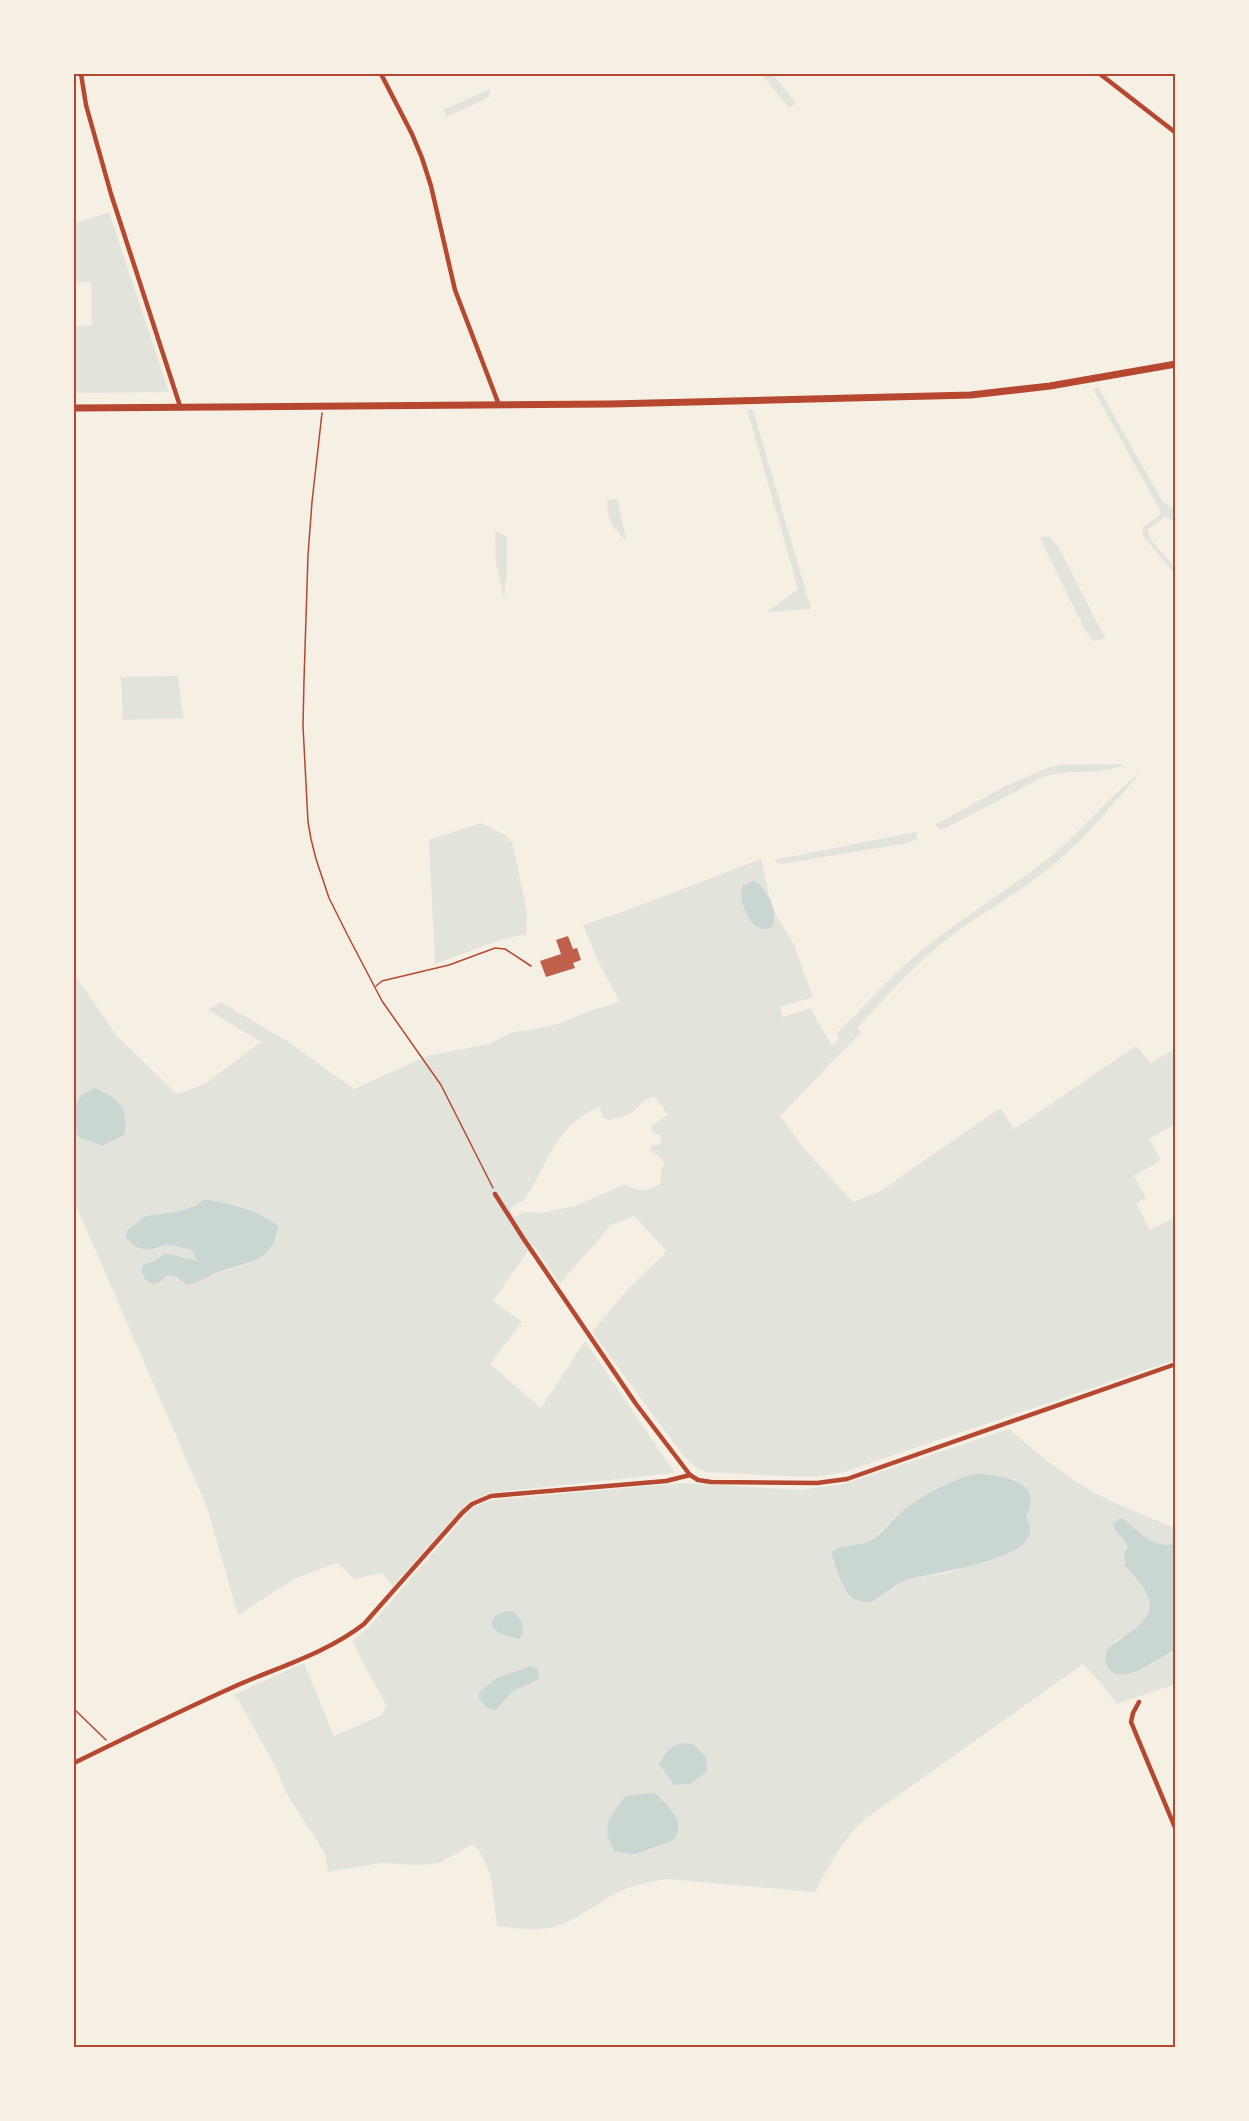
<svg xmlns="http://www.w3.org/2000/svg" width="1249" height="2121" viewBox="0 0 1249 2121" font-family="'Open Sans',sans-serif">
	<rect width="100%" height="100%" fill="#f6efe4"/>
	<g fill="#e2e4dc" fill-rule="evenodd">
		<path d="M761 74H772L796 103 789 108Z"/>
		<path d="M490 89 489 97 447 117 443 110Z"/>
		<path d="M109 212 169 392 74 393V326L92 325 91 282 74 283V224Z"/>
		<path d="M1098 387 1162 501 1175 510V523L1167 517H1164L1147 530 1151 540 1175 568V575L1143 535 1142 528 1160 515 1161 512 1093 389Z"/>
		<path d="M747 409 753 410 811 609 767 612 798 589Z"/>
		<path d="M617 499 627 542C613 527 607 521 607 500Z"/>
		<path d="M495 531 507 537V570L504 598 496 564Z"/>
		<path d="M1049 536 1059 548 1105 638 1093 641 1084 628 1040 538Z"/>
		<path d="M178 676 183 718 123 720 121 677Z"/>
		<path d="M1121 764 1123 765C1098 776 1069 768 1043 777L946 828 940 829 935 825 1004 787 1047 768 1059 765Z"/>
		<path d="M1141 772C1113 804 1086 837 1053 865 1024 889 994 906 963 927 923 955 890 993 857 1028L861 1032 780 1116 804 1149 853 1202 879 1192 1000 1108 1014 1129 1136 1046 1151 1063 1175 1049V1124L1149 1139 1161 1160 1134 1176 1146 1198 1136 1203 1150 1230 1175 1217V1360L841 1473 812 1477 706 1472 695 1467 685 1458 592 1332 627 1290 667 1251 634 1216 611 1225 560 1284 533 1244 493 1301 522 1322 490 1364 541 1408 585 1341 675 1473 490 1493 470 1501 460 1511 393 1586 382 1573 354 1579 337 1563 294 1579 238 1615 207 1507 78 1210 74 1207V1129L78 1137 102 1146 124 1135 74 1108V1112V974L117 1036 177 1094 205 1084 261 1042 208 1010 221 1002 287 1041 354 1089 427 1056 489 1044 513 1032 531 1030 561 1023 586 1012 620 1002 601 967 583 925 625 911 761 859 769 895 778 919 792 940 813 997 780 1007 783 1017 810 1008 832 1046 839 1039 836 1034C864 1007 890 976 921 951 962 917 1009 890 1051 856 1083 830 1108 797 1141 772ZM655 1097 668 1115 662 1118 652 1126V1131L655 1134 661 1135V1141L658 1145H652L650 1150 663 1160 664 1165 661 1170V1183C650 1191 637 1193 626 1184L575 1206 540 1213 524 1212 515 1217 510 1208 524 1200 529 1193C550 1157 558 1124 600 1107L603 1117 609 1120C617 1118 627 1116 634 1111 642 1104 644 1098 655 1097ZM205 1199 234 1205 268 1218 246 1264 219 1272 196 1283 187 1285 177 1277 168 1275 161 1281 144 1264 155 1261 166 1253 198 1261 193 1250 167 1243 150 1250 146 1216C168 1214 187 1213 205 1199Z"/>
		<path d="M481 823 505 835 512 842 527 912 526 934 503 939 435 964 429 840Z"/>
		<path d="M916 832 917 838 914 841 897 845 781 864 774 860Z"/>
		<path d="M1009 1429C1030 1447 1051 1465 1075 1481 1105 1501 1142 1514 1175 1528V1543C1156 1551 1138 1531 1124 1519L1125 1542 1128 1546C1127 1552 1123 1557 1125 1564 1126 1570 1133 1573 1137 1577 1146 1586 1152 1604 1147 1616 1138 1636 1105 1635 1106 1663L1151 1665 1175 1648V1689L1173 1685 1116 1704 1101 1683 1083 1664 865 1819C843 1839 829 1865 815 1892L666 1879C649 1882 633 1885 617 1893 597 1903 578 1919 557 1926 539 1932 515 1928 497 1926 493 1895 494 1867 473 1844L439 1863 420 1865 381 1863 328 1872 325 1853 288 1796 275 1766 239 1701 233 1695 304 1663 334 1736 382 1715 386 1705 352 1641 369 1627 465 1516 474 1507 492 1500 682 1483 800 1490 843 1484ZM973 1474C990 1474 1005 1476 1021 1483L1030 1508 1027 1513 1030 1528 1009 1552 947 1573 907 1579 875 1600 836 1568 832 1560 842 1547 861 1546 873 1539 906 1509 946 1485Z"/>
	</g>
	<g fill="#c9d6d2">
		<path d="M754 881C767 886 779 915 772 927 752 938 738 903 742 886Z"/>
		<path d="M94 1088C117 1096 130 1108 124 1135L102 1146 78 1137 74 1129V1108L81 1096Z"/>
		<path d="M204 1199C230 1204 257 1209 278 1226 273 1262 250 1261 221 1271 209 1275 200 1283 187 1285L177 1277 168 1275 161 1281 152 1284 145 1279 141 1271 144 1264 155 1261 165 1253 197 1261 192 1250 167 1244 150 1250 136 1247 126 1238 127 1230 146 1216 177 1212 195 1206Z"/>
		<path d="M973 1474C995 1474 1045 1479 1027 1514 1027 1521 1033 1529 1029 1536 1018 1562 935 1573 909 1579 894 1583 884 1597 870 1602 863 1602 856 1601 851 1597 844 1591 831 1559 832 1552 843 1543 859 1548 872 1540 883 1533 892 1520 903 1511 922 1495 949 1482 973 1474Z"/>
		<path d="M1120 1518 1124 1519C1138 1531 1156 1551 1175 1543L1176 1648C1162 1657 1119 1689 1108 1667 1106 1664 1105 1658 1106 1654 1107 1648 1113 1644 1118 1641 1126 1634 1136 1629 1143 1621 1161 1601 1137 1579 1125 1566L1124 1556 1128 1546 1114 1528 1113 1524Z"/>
		<path d="M507 1611 514 1612 522 1622 523 1634 519 1639 498 1633 491 1624 495 1616Z"/>
		<path d="M531 1666 537 1668 539 1675 537 1680 513 1691 496 1710 487 1708 479 1699V1692L497 1678Z"/>
		<path d="M680 1743 693 1744 706 1757 707 1771 690 1784 674 1785 659 1764 668 1750Z"/>
		<path d="M654 1793C664 1801 681 1816 678 1831 677 1834 675 1837 673 1840L636 1854 615 1852C600 1826 609 1816 626 1796Z"/>
	</g>
	<path fill="#bf614a" d="M568 936 573 949 577 948 581 960 573 963 575 968 546 977 540 961 561 954 556 940Z"/>
	<g fill="none" stroke-linecap="round" stroke-linejoin="round">
		<g stroke="#b5482f" stroke-width="1.5">
			<path d="M322 413 312 502 308 555 304 680 303 726 308 822 311 839 316 859 329 898 348 936 382 1001 441 1085 493 1188"/>
			<path d="M376 986 382 981 449 965 495 948 505 949 531 966"/>
			<path d="M74 1709 106 1740"/>
		</g>
		<g stroke="#b5482f" stroke-width="4.5">
			<path d="M81 74 86 105 111 194 180 406"/>
			<path d="M381 74 412 134 422 158 431 186 455 290 499 405"/>
			<path d="M1100 74 1176 133"/>
			<path d="M495 1194 523 1238 636 1404 690 1475"/>
			<path d="M1139 1702 1133 1713 1131 1722 1176 1830"/>
			<path d="M74 1763C129 1736 184 1709 240 1684 282 1666 328 1652 364 1624L462 1513 472 1504 491 1496 666 1481 690 1475 698 1480 711 1482 817 1483 847 1479 1176 1364"/>
		</g>
		<path stroke="#b5482f" stroke-width="7" d="M74 408 610 404 971 395 1050 386 1176 364"/>
	</g>
	<rect width="1249" height="2121" fill="none" stroke="#f6efe4" stroke-width="150"/>
	<rect x="75" y="75" width="1099" height="1971" fill="none" stroke="#b5482f" stroke-width="2"/>
</svg>
